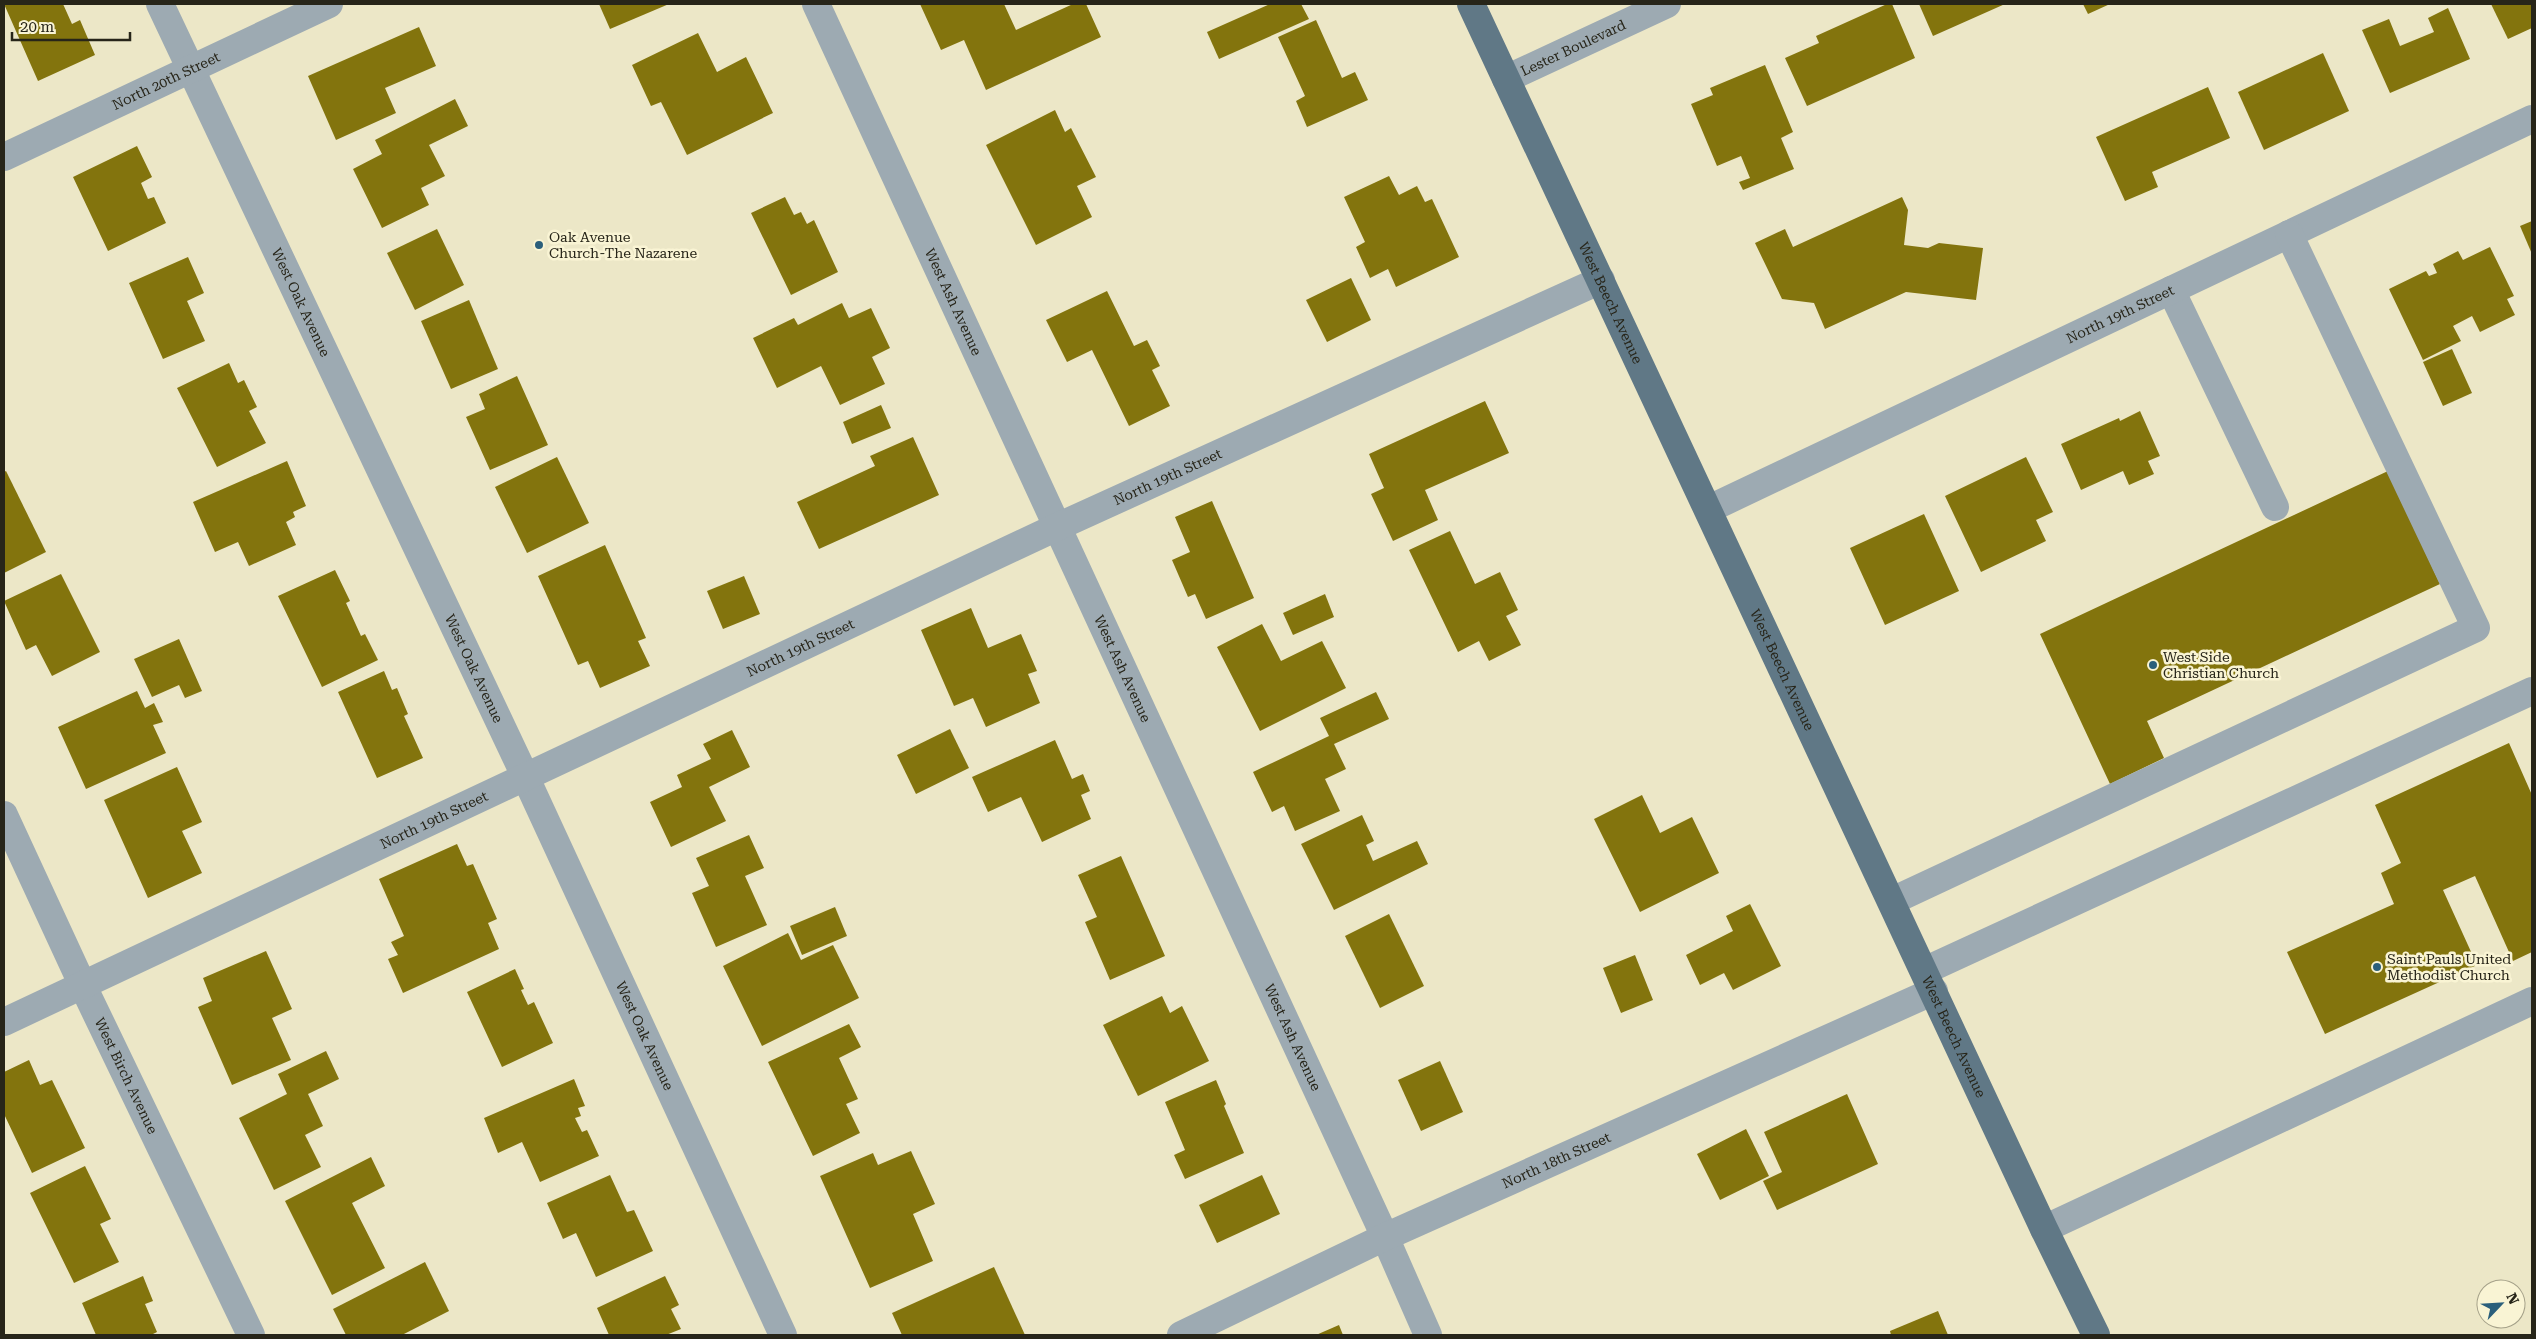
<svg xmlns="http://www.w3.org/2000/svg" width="2536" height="1339" viewBox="0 0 2536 1339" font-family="'Roboto Serif',serif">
	<rect width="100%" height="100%" fill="#ece7c7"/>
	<g fill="#83740d">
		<path d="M4 4H63L72 24 80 20 95 55 38 81Z"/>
		<path d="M599 4H669L610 29Z"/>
		<path d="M920 4H1004L1016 30 1073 4H1086L1101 37 986 90 964 40 941 50Z"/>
		<path d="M1270 4H1301L1309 19 1219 59 1207 32Z"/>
		<path d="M1887 4H1892L1915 58 1807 106 1785 58 1819 43 1816 36Z"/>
		<path d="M1919 4H2005L1933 36Z"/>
		<path d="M2083 4H2110L2088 14Z"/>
		<path d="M2491 4H2532V28L2508 39Z"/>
		<path d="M2448 8 2470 59 2390 93 2362 30 2389 19 2400 46 2434 32 2428 18Z"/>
		<path d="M1316 20 1342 78 1355 72 1368 100 1307 127 1296 101 1305 96 1278 37Z"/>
		<path d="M419 27 436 66 385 88 396 113 336 140 308 76Z"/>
		<path d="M698 33 717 72 746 57 773 113 687 155 661 102 651 106 632 65Z"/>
		<path d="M2323 53 2349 111 2264 150 2238 92Z"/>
		<path d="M1765 65 1793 132 1781 138 1794 169 1743 190 1739 182 1750 178 1741 156 1717 166 1691 104 1713 95 1710 88Z"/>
		<path d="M2208 87 2230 138 2152 172 2158 187 2125 201 2096 137Z"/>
		<path d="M455 99 468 126 429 145 445 176 421 188 429 205 382 228 353 169 382 154 375 140Z"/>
		<path d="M1055 110 1065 132 1071 128 1096 177 1077 186 1092 217 1036 245 986 145Z"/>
		<path d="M137 146 152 177 141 183 148 199 154 197 166 223 108 251 73 177Z"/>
		<path d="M1389 176 1399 195 1417 186 1425 202 1432 199 1459 257 1396 287 1388 269 1370 278 1356 247 1365 242 1344 197Z"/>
		<path d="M785 197 794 215 801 212 807 224 814 220 838 272 791 295 751 213Z"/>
		<path d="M1902 197 1908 210 1904 245 1928 248 1939 243 1983 248 1976 300 1906 292 1825 329 1814 303 1782 299 1755 243 1785 229 1793 247Z"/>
		<path d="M2532 221V254L2520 226Z"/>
		<path d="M437 229 464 285 415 310 387 253Z"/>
		<path d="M2490 247 2514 296 2507 299 2515 315 2480 332 2472 316 2453 326 2461 341 2423 360 2389 289 2426 271 2429 276 2437 273 2433 264 2458 251 2463 260Z"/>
		<path d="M188 257 204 293 187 301 205 341 163 359 129 283Z"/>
		<path d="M1351 278 1371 320 1327 342 1306 300Z"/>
		<path d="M1107 291 1134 346 1147 340 1160 366 1152 370 1170 406 1129 426 1092 350 1067 362 1046 320Z"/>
		<path d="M469 300 498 369 451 389 421 321Z"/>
		<path d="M842 303 849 318 871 308 890 348 872 357 885 384 840 405 821 366 777 388 753 338 794 318 798 325Z"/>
		<path d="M2452 349 2472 393 2443 406 2423 362Z"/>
		<path d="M229 363 238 383 244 380 257 407 249 411 266 443 217 467 177 388Z"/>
		<path d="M517 376 548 445 490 470 466 417 485 409 479 394Z"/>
		<path d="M1485 401 1509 453 1425 490 1438 520 1393 541 1371 494 1384 488 1369 454Z"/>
		<path d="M881 405 891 428 852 444 843 422Z"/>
		<path d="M2140 411 2160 456 2148 461 2154 474 2129 485 2123 471 2081 490 2061 444 2119 418 2120 421Z"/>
		<path d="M913 437 939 495 819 549 797 502 875 466 870 456Z"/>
		<path d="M557 457 589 523 527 553 495 487Z"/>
		<path d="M2026 457 2053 512 2036 520 2046 541 1981 572 1945 496Z"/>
		<path d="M287 461 306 506 293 512 295 517 286 522 296 545 249 566 238 542 215 552 193 502Z"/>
		<path d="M6 471 46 552 4 573V472Z"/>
		<path d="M2388 471 2440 584 2147 721 2164 758 2110 784 2040 634Z"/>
		<path d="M1212 501 1254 598 1206 619 1195 594 1188 597 1172 560 1190 552 1175 517Z"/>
		<path d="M1924 514 1959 591 1885 625 1850 548Z"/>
		<path d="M1450 531 1475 584 1500 572 1518 610 1506 616 1521 645 1489 661 1479 641 1458 652 1409 550Z"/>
		<path d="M605 545 646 638 638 641 650 666 600 688 588 661 578 665 538 576Z"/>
		<path d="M335 570 350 601 346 603 361 636 365 634 378 660 322 687 278 596Z"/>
		<path d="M61 574 100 652 52 676 36 645 26 650 4 601Z"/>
		<path d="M744 576 760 614 723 629 707 591Z"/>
		<path d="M1325 594 1334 617 1293 635 1283 613Z"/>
		<path d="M971 608 988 648 1021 634 1037 671 1028 674 1040 703 986 727 973 698 954 706 921 630Z"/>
		<path d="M1262 624 1281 661 1322 641 1346 688 1260 731 1217 647Z"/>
		<path d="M179 639 202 691 185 698 179 685 152 697 134 659Z"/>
		<path d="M384 671 392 690 397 688 408 714 404 716 423 758 377 778 338 692Z"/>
		<path d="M137 691 145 708 154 703 163 722 153 725 166 753 86 789 58 727Z"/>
		<path d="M1376 692 1389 719 1334 744 1346 769 1325 779 1340 811 1295 831 1284 806 1272 812 1253 772 1329 736 1320 718Z"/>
		<path d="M950 729 969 768 916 794 897 755Z"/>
		<path d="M732 730 750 767 709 787 726 821 671 847 650 802 682 787 677 775 711 759 703 744Z"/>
		<path d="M1055 740 1072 779 1083 774 1090 791 1081 795 1091 819 1042 842 1021 797 988 812 972 777Z"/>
		<path d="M2509 743 2532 795V952L2513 961 2475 876 2443 890 2477 965 2325 1034 2287 952 2394 904 2381 873 2401 863 2375 805Z"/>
		<path d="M177 767 202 822 182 831 202 873 148 898 104 800Z"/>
		<path d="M1642 795 1660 833 1692 817 1719 873 1640 912 1594 819Z"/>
		<path d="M1362 815 1374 841 1366 845 1373 861 1417 841 1428 864 1334 910 1301 844Z"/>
		<path d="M749 835 764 868 745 876 767 925 716 947 692 893 709 886 696 858Z"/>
		<path d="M457 844 467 866 473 864 497 919 488 923 499 949 403 993 388 959 398 955 391 942 404 936 379 879Z"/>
		<path d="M1121 856 1165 956 1110 980 1085 922 1097 917 1078 875Z"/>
		<path d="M1750 904 1781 966 1733 990 1724 973 1700 985 1686 955 1733 931 1726 916Z"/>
		<path d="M835 907 847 936 802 955 790 926Z"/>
		<path d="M1389 914 1424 986 1380 1008 1345 936Z"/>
		<path d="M788 933 801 960 833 945 859 998 762 1046 723 966Z"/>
		<path d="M266 951 292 1009 272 1018 291 1060 232 1085 198 1007 212 1001 203 978Z"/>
		<path d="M1635 955 1653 1000 1621 1013 1603 968Z"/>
		<path d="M515 969 524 989 521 990 528 1005 534 1002 553 1043 502 1067 467 992Z"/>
		<path d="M1162 996 1170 1013 1182 1006 1209 1061 1138 1096 1103 1025Z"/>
		<path d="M849 1024 861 1047 839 1058 858 1099 846 1104 860 1133 813 1156 768 1062Z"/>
		<path d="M326 1051 339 1079 308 1094 323 1126 305 1135 321 1167 274 1190 239 1118 287 1094 278 1074Z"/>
		<path d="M29 1060 40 1085 52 1080 85 1148 32 1173 4 1114V1072Z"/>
		<path d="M1440 1061 1463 1112 1421 1131 1398 1080Z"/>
		<path d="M574 1079 585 1106 578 1108 581 1116 575 1118 582 1132 587 1130 599 1156 540 1182 522 1142 498 1153 484 1118Z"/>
		<path d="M1216 1080 1226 1104 1224 1106 1244 1153 1185 1179 1174 1155 1185 1150 1165 1102Z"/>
		<path d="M1847 1094 1878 1164 1777 1210 1763 1181 1782 1172 1764 1132Z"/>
		<path d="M1746 1129 1769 1176 1720 1200 1697 1154Z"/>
		<path d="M911 1151 935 1204 913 1214 933 1261 870 1288 820 1176 873 1153 878 1165Z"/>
		<path d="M371 1157 385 1186 352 1203 385 1268 332 1295 285 1201Z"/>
		<path d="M85 1166 111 1219 100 1224 119 1262 74 1283 30 1193Z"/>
		<path d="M610 1175 627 1212 634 1210 653 1251 596 1277 576 1233 563 1239 547 1203Z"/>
		<path d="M1262 1175 1280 1214 1217 1243 1199 1205Z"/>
		<path d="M425 1262 449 1311 402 1335H346L333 1309Z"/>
		<path d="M994 1267 1025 1335H902L892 1313Z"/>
		<path d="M143 1276 153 1301 145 1304 157 1332 151 1335H96L82 1303Z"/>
		<path d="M665 1276 679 1305 671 1309 681 1329 666 1335H609L597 1308Z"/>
		<path d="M1938 1311 1948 1335H1891L1890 1331Z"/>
		<path d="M1339 1325 1343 1335H1316Z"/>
	</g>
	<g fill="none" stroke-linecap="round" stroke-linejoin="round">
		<g stroke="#9daab2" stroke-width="28">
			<path id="s1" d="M160 4 525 776 783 1335"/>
			<path id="s2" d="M816 4 1385 1237 1428 1335"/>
			<path id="s3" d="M1506 79 1667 4"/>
			<path id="s4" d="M4 157 329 4"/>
			<path d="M2171 290 2275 507"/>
			<path id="s5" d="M1709 509 2532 119"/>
			<path id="s6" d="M4 815 83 986 251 1335"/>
			<path d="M1892 901 2476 628 2289 234"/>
			<path d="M1924 971 2532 691"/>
			<path id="s7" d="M4 1022 1057 527 1601 280"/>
			<path d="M2044 1229 2532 1001"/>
			<path id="s8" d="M1181 1335 1385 1237 1934 991"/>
		</g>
		<path stroke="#607886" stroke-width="28" id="s9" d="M1471 4 2044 1229 2096 1335"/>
	</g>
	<g fill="#2b5f7b" stroke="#f9f4d4" stroke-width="2">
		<circle cx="539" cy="245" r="5"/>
		<circle cx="2153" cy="665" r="5"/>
		<circle cx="2377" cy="967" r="5"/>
	</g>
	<g text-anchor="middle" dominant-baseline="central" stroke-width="5" stroke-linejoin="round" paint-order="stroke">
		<g font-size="14" fill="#272519" stroke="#f9f4d4">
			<text stroke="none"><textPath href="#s3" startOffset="74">Lester Boulevard</textPath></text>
			<text stroke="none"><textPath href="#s4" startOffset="179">North 20th Street</textPath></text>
			<text stroke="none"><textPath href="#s2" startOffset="328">West Ash Avenue</textPath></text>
			<text stroke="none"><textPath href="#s1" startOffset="330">West Oak Avenue</textPath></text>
			<text stroke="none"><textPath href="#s9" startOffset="330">West Beech Avenue</textPath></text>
			<text stroke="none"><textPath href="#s5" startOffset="455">North 19th Street</textPath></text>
			<text stroke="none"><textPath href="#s7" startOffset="1285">North 19th Street</textPath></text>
			<text stroke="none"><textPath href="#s7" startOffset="880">North 19th Street</textPath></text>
			<text stroke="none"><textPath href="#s1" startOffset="735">West Oak Avenue</textPath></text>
			<text stroke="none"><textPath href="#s2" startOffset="732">West Ash Avenue</textPath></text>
			<text stroke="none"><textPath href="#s9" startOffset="735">West Beech Avenue</textPath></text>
			<text stroke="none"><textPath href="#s7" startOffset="475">North 19th Street</textPath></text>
			<text stroke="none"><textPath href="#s1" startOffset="1140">West Oak Avenue</textPath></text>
			<text stroke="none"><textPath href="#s2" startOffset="1138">West Ash Avenue</textPath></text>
			<text stroke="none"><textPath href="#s9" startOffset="1140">West Beech Avenue</textPath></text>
			<text stroke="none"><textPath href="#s6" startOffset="288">West Birch Avenue</textPath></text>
			<text stroke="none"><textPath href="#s8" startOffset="414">North 18th Street</textPath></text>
		</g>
		<g font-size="14" fill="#272519" stroke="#f9f4d4" text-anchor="start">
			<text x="549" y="237">Oak Avenue<tspan x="549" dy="16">Church-The Nazarene</tspan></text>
			<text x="2163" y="657">West Side<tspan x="2163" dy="16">Christian Church</tspan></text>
			<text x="2387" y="959">Saint Pauls United<tspan x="2387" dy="16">Methodist Church</tspan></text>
		</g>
	</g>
	<rect width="2536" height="1339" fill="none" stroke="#272519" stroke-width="10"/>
	<g transform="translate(2501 1304) rotate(65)"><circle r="24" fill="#f9f4d4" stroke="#a5a189"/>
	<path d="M0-4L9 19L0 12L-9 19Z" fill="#2b5f7b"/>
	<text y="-8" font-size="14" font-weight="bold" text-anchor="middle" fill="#272519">N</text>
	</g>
	<path d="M12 32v8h118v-8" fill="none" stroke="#272519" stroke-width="2.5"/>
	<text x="20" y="32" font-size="15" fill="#272519" stroke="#f9f4d4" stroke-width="4" paint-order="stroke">20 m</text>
</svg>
